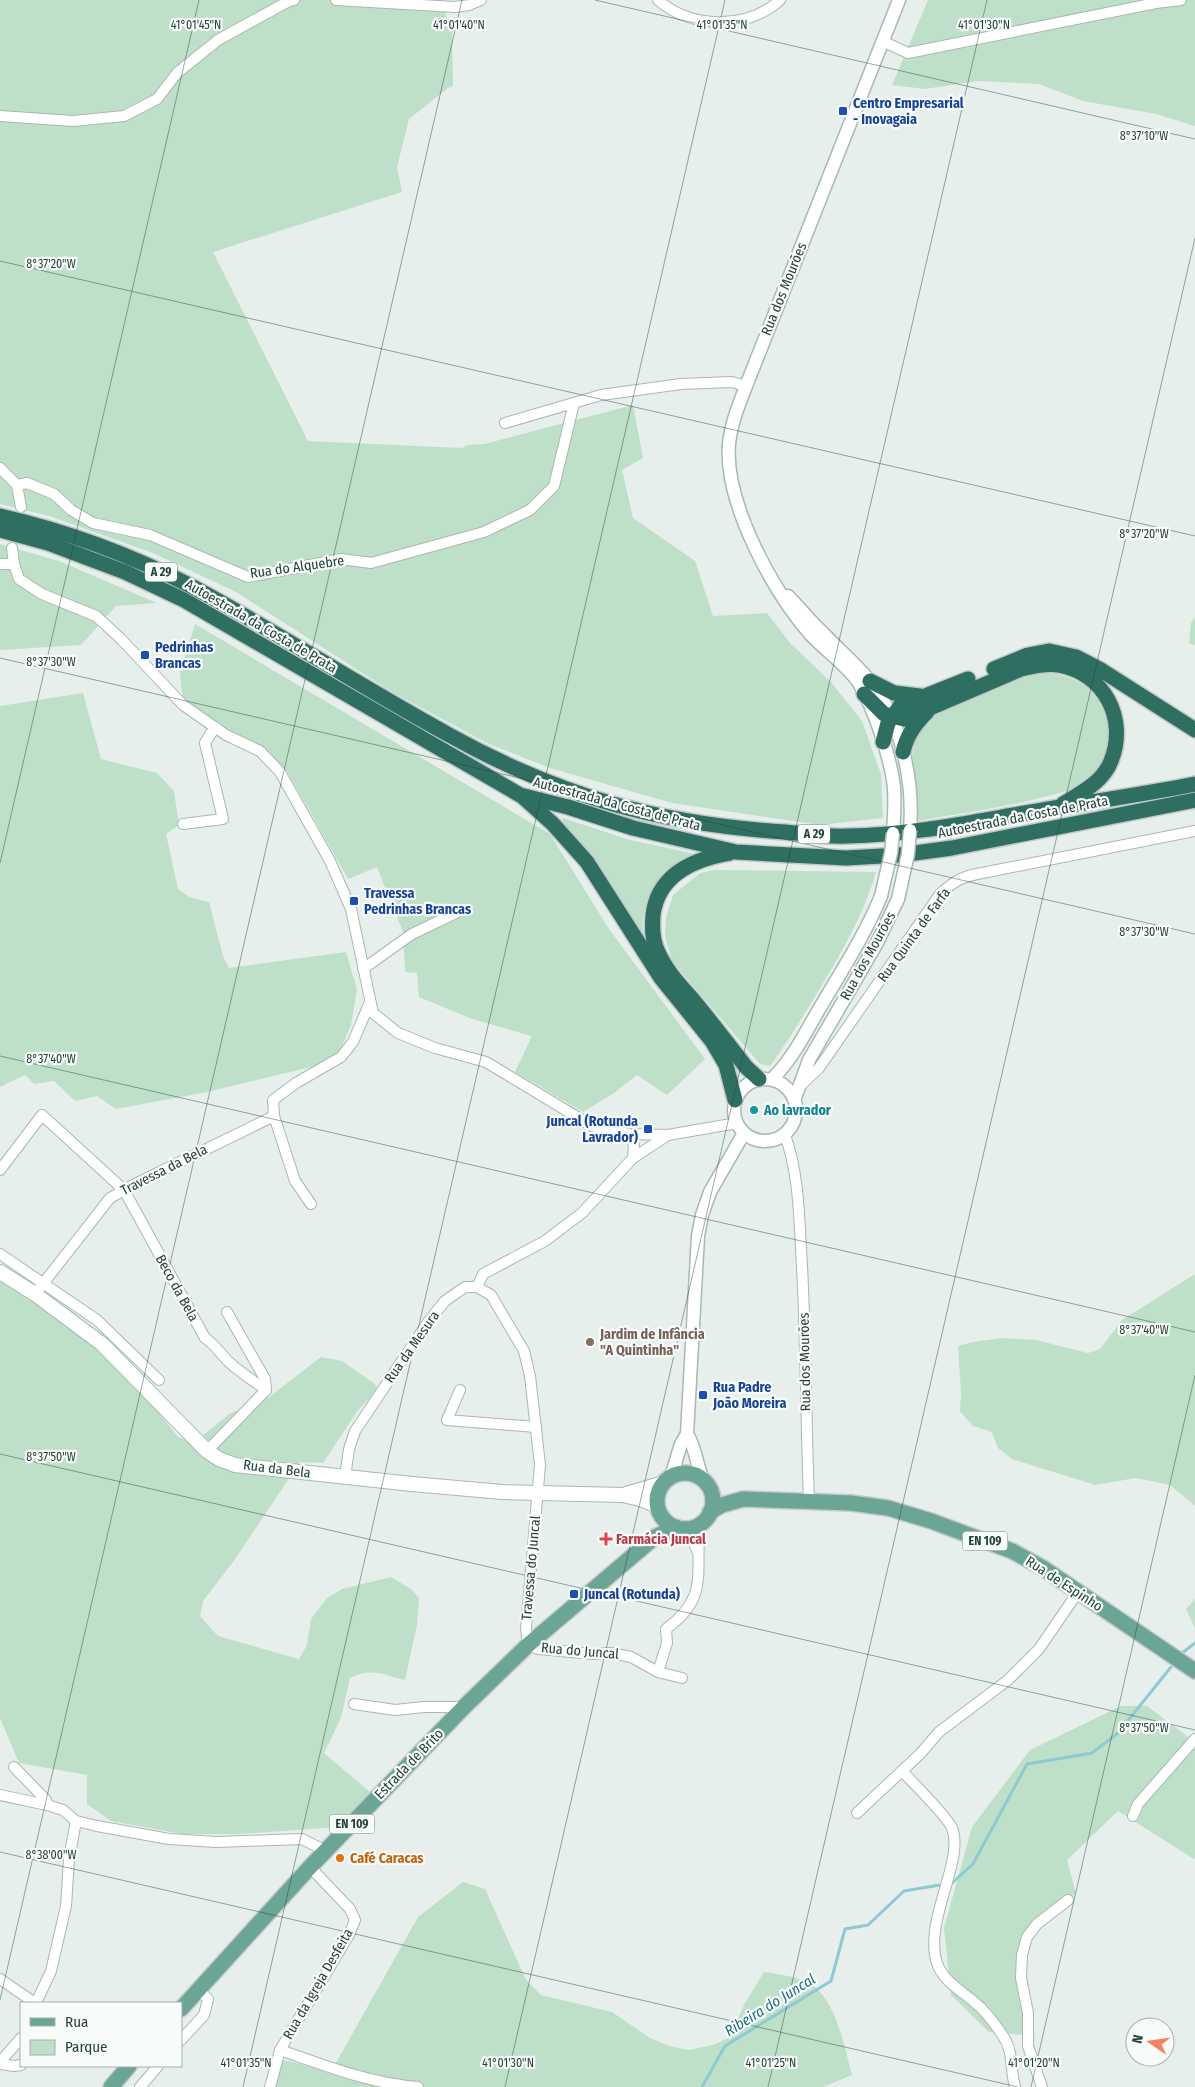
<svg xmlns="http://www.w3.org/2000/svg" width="1195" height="2087" viewBox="0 0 1195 2087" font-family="'Fira Sans Condensed',sans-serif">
	<rect width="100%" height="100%" fill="#e6efeb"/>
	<g fill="#bfe0c8">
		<path d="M0 0H439L452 28 453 86 448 88 409 119 397 167 402 192 213 252 308 441 462 448 467 445 484 444 633 405 643 458 622 470 633 518 695 561 713 616 767 613 790 643 830 681 862 721 881 774 883 818 820 825 672 803 550 768 489 744 392 692 236 592 153 553 49 516 0 504Z"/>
		<path d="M928 0H1195V126L1156 114 1083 101 1039 84 978 81 925 89 892 85Z"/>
		<path d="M0 544 59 561 157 603 116 606 81 645 0 650Z"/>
		<path d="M1195 617V645L1189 643 1191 623Z"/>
		<path d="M195 624 550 834 609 929 705 1059 667 1095 637 1075 614 1093 583 1112 515 1072 532 1036 472 1019 419 997 417 973 405 972 403 932 377 867 348 879 287 771 255 754 183 704 180 673Z"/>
		<path d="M1039 672C1066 674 1088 681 1101 706 1118 738 1106 773 1073 788 1065 793 1053 794 1044 797 1003 808 960 813 917 821L912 754 918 734 928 720 940 709 1019 678Z"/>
		<path d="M83 693 101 759 157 773 174 791 179 825 166 834 178 889 189 897 209 902 223 956 229 968 346 952 357 989 351 1025 337 1058 312 1068 311 1067 207 1092 116 1109 97 1096 75 1101 54 1081 34 1084 25 1075 0 1087V706Z"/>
		<path d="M563 818 630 840 696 854C685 859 674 863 665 871 650 886 639 915 644 936 646 944 650 951 652 958L560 824Z"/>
		<path d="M714 870 876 872C863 917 840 955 816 995 801 1019 787 1043 770 1066L760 1064 672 961 665 936 666 917 673 895 700 873Z"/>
		<path d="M1195 1274V1506L1170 1485 1136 1478 1095 1485 1012 1459 998 1448 992 1432 973 1426 960 1411 961 1393 958 1346 973 1342 1002 1338 1036 1340 1088 1353 1100 1349 1122 1320Z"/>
		<path d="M0 1279 27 1294 103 1354 131 1378 178 1437 195 1442 229 1414 269 1397 321 1357 342 1361 375 1384 377 1391 358 1410 323 1463 300 1462 233 1562 203 1601 200 1616 218 1636 299 1659 307 1645 311 1619 327 1598 342 1589 391 1577 411 1589 419 1598 417 1625 405 1680C382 1675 373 1667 350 1678L341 1718 324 1753 371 1793 339 1827 238 1834H182L111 1821 87 1804V1775L19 1763 0 1718Z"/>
		<path d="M1195 1599V1628L1186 1609Z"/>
		<path d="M1121 1706H1147L1195 1742V1858L1194 1859 1118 1811 1067 1860 1076 1893 1036 1922 1024 1942 1025 1987 1035 2036 989 2032 951 1995 944 1928 972 1827 1030 1750Z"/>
		<path d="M463 1882 485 1889 526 1980 541 1995 612 2012 650 2038 669 2046 689 2050 713 2045 730 2037 745 2003 764 1972C780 1974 807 1978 818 1990 838 2009 845 2050 852 2075L823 2087H274L282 2060 332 2070 418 1917Z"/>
	</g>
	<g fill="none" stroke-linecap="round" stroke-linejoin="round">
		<g stroke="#8ec9d4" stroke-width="3">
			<path d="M1182 1653 1195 1643"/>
			<path d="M952 1883 973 1864 1027 1764 1092 1753 1118 1733 1171 1667"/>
			<path d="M702 2087 725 2046 831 1981 845 1929 868 1925 904 1891 940 1885"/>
		</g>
		<defs>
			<g id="minor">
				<path d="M336 0 455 7 469 5 481 0"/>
				<path d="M658 0C691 29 747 30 780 0"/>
				<path d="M882 41 908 53 1156 3 1181 0"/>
				<path d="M0 116 73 121 124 116 157 99 177 73 218 40 287 2 294 0"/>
				<path d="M505 423 601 395 681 384 732 382 746 386"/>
				<path d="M0 468 17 485 21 507"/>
				<path d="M17 485 27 483 54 494 71 510 93 523 150 535 248 577 341 559 371 563 484 532 530 510 554 486 574 403"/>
				<path d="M12 548 14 564 19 579 42 594 96 616 121 639 183 705 226 735 260 751 280 772 330 861 351 909 373 1013 398 1033 435 1048 486 1062 592 1126 629 1134 668 1135 737 1123"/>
				<path d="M0 564H14"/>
				<path d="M183 824 223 819 205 743 215 727"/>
				<path d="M363 969 412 934 456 913"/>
				<path d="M800 1086 819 1068 940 894C952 883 961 877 977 874L1195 831"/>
				<path d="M629 1134 634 1145 633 1158"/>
				<path d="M785 1135C800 1177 799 1222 802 1266 806 1344 806 1423 809 1501"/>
				<path d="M0 1170 42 1115 124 1190 205 1338C216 1345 221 1355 230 1363 241 1373 254 1381 266 1390"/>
				<path d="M311 1204 295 1181 274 1116 273 1100 296 1083 341 1057 353 1042 370 1002"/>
				<path d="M0 1254 97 1320 159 1380"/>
				<path d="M477 1287 483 1274 545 1241 582 1213 633 1158 668 1135"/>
				<path d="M35 1294 110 1198 133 1185 274 1116"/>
				<path d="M227 1312 265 1379 266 1390"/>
				<path d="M460 1390 447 1420 536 1427"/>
				<path d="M207 1451 266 1390"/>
				<path d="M345 1477 349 1449 355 1431 428 1322 445 1301 465 1287H477L491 1295 524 1351 530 1376 540 1465 526 1628 528 1645 539 1649 593 1654 611 1653 631 1657 658 1672 682 1678"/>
				<path d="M683 1528 694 1543 697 1551"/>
				<path d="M658 1672 667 1643 666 1629C711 1596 694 1572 700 1524"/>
				<path d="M354 1704 395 1710 424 1707H464"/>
				<path d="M14 1767 46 1800 47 1805"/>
				<path d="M902 1771C913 1783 947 1816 952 1828 965 1860 923 1922 937 1963 943 1983 968 1994 982 2009 990 2017 997 2027 1003 2036 1014 2052 1010 2070 1015 2087"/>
				<path d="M0 1795 47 1805 63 1810 76 1821 97 1826 169 1839 216 1842 302 1839 326 1851"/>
				<path d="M857 1813 920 1754 939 1732 1008 1680 1039 1649 1078 1592"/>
				<path d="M1133 1816 1138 1804 1195 1739"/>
				<path d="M0 1979 35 2003"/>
				<path d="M36 2003 51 1971 66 1906 69 1859 76 1821"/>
				<path d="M181 2040 204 2015 208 1999 199 1990"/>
				<path d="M280 2050C324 2065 371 2084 418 2087"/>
				<path d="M0 2062 21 2038"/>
				<path d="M0 2064 14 2066 21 2065"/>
				<path d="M140 2087 158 2066"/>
				<path d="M270 2087 280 2050 349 1935 355 1920 350 1909 310 1867"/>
				<path d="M1042 2087 1028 2046V2013L1021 1978 1022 1955 1027 1937 1037 1924 1068 1900"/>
			</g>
			<g id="tertiary">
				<path d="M788 596C800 608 810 621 822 632 837 648 854 662 868 679 901 718 914 780 910 830"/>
				<path d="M893 833C894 815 896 797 893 780 888 750 874 709 859 683 847 665 826 651 811 635 773 592 724 502 729 444 731 424 739 404 746 386L899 0"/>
				<circle cx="765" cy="1110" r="31"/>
				<path d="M772 1079C793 1059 806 1031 821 1006 842 970 865 935 881 896"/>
				<path d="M795 1098 809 1060 877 943 898 899"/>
				<path d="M687 1434C696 1448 696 1464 703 1479"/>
				<path d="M671 1477 681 1444 687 1434 698 1236 702 1215 710 1192 744 1133"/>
			</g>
			<g id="secondary">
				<path d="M0 1272 35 1294 102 1344 207 1451 219 1459 235 1465 412 1484 502 1492 623 1495 640 1499 658 1506"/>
				<path d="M626 1494 664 1483"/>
			</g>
			<g id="primary">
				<circle cx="685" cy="1501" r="28"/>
				<path d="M710 1512 722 1505 743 1499 851 1503 888 1508 931 1521 1012 1551 1043 1568 1195 1671"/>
				<path d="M181 2009 310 1867 464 1707 528 1645 655 1537 676 1527"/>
				<path d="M111 2087 129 2066"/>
			</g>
			<g id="motorway">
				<path d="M0 516C66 531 131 555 191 586 279 633 363 688 451 736 561 797 660 824 785 832 806 834 827 837 848 836 908 835 967 823 1025 813 1082 803 1139 795 1195 784"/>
				<path d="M0 530 48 543 125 572 184 600 520 795 568 807 633 828 736 852 846 858 900 855 952 848 1195 800"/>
				<path d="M994 669 1028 655 1049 651 1076 657 1101 670 1195 730"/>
				<path d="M870 681 894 693 920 696"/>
				<path d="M864 694 884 714 904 719 1021 669C1033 666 1046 663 1059 665 1104 673 1128 719 1111 761 1103 782 1081 793 1063 804"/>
				<path d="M883 742 888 723 900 706 968 679"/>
				<path d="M903 752C907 735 915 724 927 712"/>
				<path d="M523 797 553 824 587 862 661 978 712 1041 726 1065 735 1100"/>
				<path d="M730 853C694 859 658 874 653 915 652 928 652 940 658 952 666 971 681 986 694 1001 712 1023 729 1045 746 1067L759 1079"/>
			</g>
		</defs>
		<use href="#minor" stroke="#a8b8b2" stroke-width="12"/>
		<use href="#tertiary" stroke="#a8b8b2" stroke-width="15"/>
		<use href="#secondary" stroke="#a4bbb3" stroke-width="16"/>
		<use href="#primary" stroke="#c2cac8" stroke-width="18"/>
		<use href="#motorway" stroke="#c2cac8" stroke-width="18"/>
		<use href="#minor" stroke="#fff" stroke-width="10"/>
		<use href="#tertiary" stroke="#fff" stroke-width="12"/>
		<use href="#secondary" stroke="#fff" stroke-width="14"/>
		<use href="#primary" stroke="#6aa596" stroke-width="15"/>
		<use href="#motorway" stroke="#2f6f62" stroke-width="15"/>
		<defs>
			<g id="tertiary-bridge">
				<path d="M881 896 891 853 893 833"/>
				<path d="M898 899 908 854 910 830"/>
			</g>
		</defs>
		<use href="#tertiary-bridge" stroke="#a8b8b2" stroke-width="15" stroke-linecap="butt"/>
		<use href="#tertiary-bridge" stroke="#fff" stroke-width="12"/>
	</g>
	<path fill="none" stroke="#24423a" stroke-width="1" stroke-opacity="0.45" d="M595 0 1195 139M0 261 1195 536M0 658 1195 934M0 863 199 0M0 1056 1195 1332M0 1454 1195 1730M0 1852 1018 2087M0 2000 462 0M243 2087 725 0M505 2087 987 0M768 2087 1195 238M1031 2087 1195 1375"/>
	<g fill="#1a4fb4" stroke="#f7fbf9" stroke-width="2">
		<rect x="838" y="106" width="10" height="10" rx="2.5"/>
		<rect x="140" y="650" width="10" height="10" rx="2.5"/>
		<rect x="349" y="896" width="10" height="10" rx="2.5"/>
		<rect x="643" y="1124" width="10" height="10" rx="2.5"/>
		<rect x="698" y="1390" width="10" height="10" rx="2.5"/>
		<rect x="569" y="1589" width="10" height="10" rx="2.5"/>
	</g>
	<circle fill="#0f9aa8" stroke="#f7fbf9" stroke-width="2" cx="754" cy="1110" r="5"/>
	<circle fill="#8d6e63" stroke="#f7fbf9" stroke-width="2" cx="590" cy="1342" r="5"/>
	<path fill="#e0444e" stroke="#f7fbf9" stroke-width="2" d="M603.5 1531.5h5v5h5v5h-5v5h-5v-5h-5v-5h5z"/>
	<circle fill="#e8710a" stroke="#f7fbf9" stroke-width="2" cx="340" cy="1858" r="5"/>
	<g text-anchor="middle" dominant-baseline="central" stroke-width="4.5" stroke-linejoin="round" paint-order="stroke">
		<g fill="#f7fbf9" stroke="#637a73" stroke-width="1">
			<rect x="145" y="562.5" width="32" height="19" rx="4"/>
			<rect x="798" y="824.5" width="32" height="19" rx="4"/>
			<rect x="962.5" y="1531.5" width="45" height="19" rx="4"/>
			<rect x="329.5" y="1814.5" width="45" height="19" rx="4"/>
		</g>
		<g font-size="12" font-weight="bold" fill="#24423a">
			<text x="161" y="572">A 29</text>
			<text x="814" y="834">A 29</text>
			<text x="985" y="1541">EN 109</text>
			<text x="352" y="1824">EN 109</text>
		</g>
		<g font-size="14" font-weight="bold" fill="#164399" stroke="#f7fbf9" text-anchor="start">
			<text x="853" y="103">Centro Empresarial<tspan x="853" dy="16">- Inovagaia</tspan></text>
			<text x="155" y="647">Pedrinhas<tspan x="155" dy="16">Brancas</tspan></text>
			<text x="364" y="893">Travessa<tspan x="364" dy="16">Pedrinhas Brancas</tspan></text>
			<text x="638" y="1121" text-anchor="end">Juncal (Rotunda<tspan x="638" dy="16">Lavrador)</tspan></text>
			<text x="713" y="1387">Rua Padre<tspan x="713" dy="16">João Moreira</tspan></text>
			<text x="584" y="1594">Juncal (Rotunda)</text>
		</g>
		<g font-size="14" fill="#24423a" stroke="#f7fbf9">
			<text transform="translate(784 289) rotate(-68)">Rua dos Mourões</text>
			<text transform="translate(297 567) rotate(-8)">Rua do Alquebre</text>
			<text transform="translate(261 626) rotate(30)">Autoestrada da Costa de Prata</text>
			<text transform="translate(617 804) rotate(15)">Autoestrada da Costa de Prata</text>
			<text transform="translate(1023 817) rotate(-11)">Autoestrada da Costa de Prata</text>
			<text transform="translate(914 935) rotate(-54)">Rua Quinta de Farfa</text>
			<text transform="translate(868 956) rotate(-61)">Rua dos Mourões</text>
			<text transform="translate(164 1170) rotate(-27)">Travessa da Bela</text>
			<text transform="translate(177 1288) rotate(61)">Beco da Bela</text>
			<text transform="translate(412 1347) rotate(-55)">Rua da Mesura</text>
			<text transform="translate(805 1362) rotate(-91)">Rua dos Mourões</text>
			<text transform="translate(277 1469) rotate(7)">Rua da Bela</text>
			<text transform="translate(531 1568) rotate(-85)">Travessa do Juncal</text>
			<text transform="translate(1064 1584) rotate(33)">Rua de Espinho</text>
			<text transform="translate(580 1651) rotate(5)">Rua do Juncal</text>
			<text transform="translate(409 1764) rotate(-46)">Estrada de Brito</text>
			<text transform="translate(318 1984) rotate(-60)">Rua da Igreja Desfeita</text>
		</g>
		<g font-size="14" font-weight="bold" fill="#0d838f" stroke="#f7fbf9" text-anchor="start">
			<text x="764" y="1110">Ao lavrador</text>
		</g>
		<g font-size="14" font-weight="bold" fill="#785e54" stroke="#f7fbf9" text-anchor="start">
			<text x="600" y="1334">Jardim de Infância<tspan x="600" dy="16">"A Quintinha"</tspan></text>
		</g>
		<g font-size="14" font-weight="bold" fill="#be3a42" stroke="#f7fbf9" text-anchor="start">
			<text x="616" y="1539">Farmácia Juncal</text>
		</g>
		<g font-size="14" font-weight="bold" fill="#c56008" stroke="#f7fbf9" text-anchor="start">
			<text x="350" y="1858">Café Caracas</text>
		</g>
		<g font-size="15" font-style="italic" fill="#1c6f80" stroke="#f7fbf9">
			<text transform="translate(770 2005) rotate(-32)">Ribeira do Juncal</text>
		</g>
	</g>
	<g font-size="12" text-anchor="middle" fill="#24423a" stroke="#f7fbf9" stroke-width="4.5" stroke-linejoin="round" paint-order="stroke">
		<text x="459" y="29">41°01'40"N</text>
		<text x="196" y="29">41°01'45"N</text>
		<text x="722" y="29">41°01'35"N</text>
		<text x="984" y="29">41°01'30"N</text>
		<text x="1144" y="140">8°37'10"W</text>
		<text x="51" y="268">8°37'20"W</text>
		<text x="1144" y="538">8°37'20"W</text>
		<text x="51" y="666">8°37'30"W</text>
		<text x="1144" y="936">8°37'30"W</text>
		<text x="51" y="1063">8°37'40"W</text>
		<text x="1144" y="1334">8°37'40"W</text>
		<text x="51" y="1461">8°37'50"W</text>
		<text x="1144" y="1732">8°37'50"W</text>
		<text x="51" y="1859">8°38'00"W</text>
		<text x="246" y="2067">41°01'35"N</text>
		<text x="508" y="2067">41°01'30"N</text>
		<text x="771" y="2067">41°01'25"N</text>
		<text x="1034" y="2067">41°01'20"N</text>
	</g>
	<rect x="20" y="2002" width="162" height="65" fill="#f7fbf9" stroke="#a3b1ad"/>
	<rect x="30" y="2018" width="25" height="8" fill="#6aa596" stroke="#a3b1ad"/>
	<text x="65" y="2027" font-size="15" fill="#24423a">Rua</text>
	<rect x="30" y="2040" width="25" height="15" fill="#bfe0c8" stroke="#a3b1ad"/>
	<text x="65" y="2052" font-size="15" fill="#24423a">Parque</text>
	<g transform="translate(1150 2042) rotate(283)"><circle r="24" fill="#f7fbf9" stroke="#a3b1ad"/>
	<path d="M0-4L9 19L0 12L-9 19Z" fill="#f4845f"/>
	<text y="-8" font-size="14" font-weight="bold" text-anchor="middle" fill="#24423a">N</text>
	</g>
</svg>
